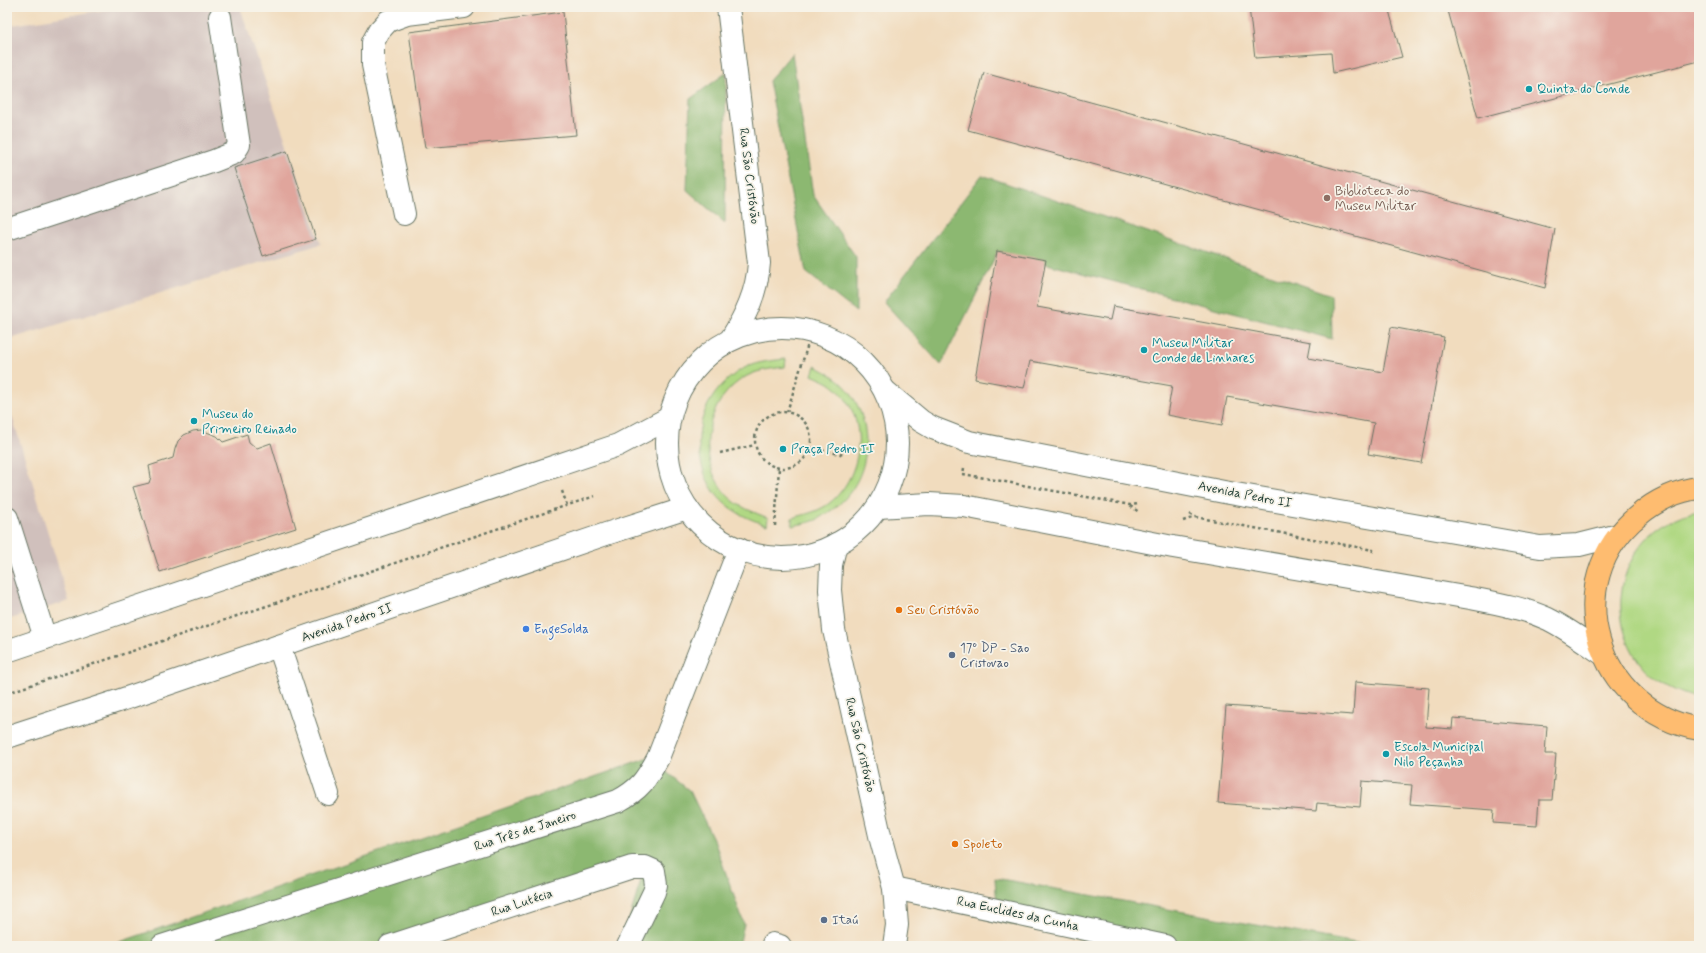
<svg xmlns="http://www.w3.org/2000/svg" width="1706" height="953" viewBox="0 0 1706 953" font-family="Mynerve,sans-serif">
	<rect width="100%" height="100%" fill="#f7f3e8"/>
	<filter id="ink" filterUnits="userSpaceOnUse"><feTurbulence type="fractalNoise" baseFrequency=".025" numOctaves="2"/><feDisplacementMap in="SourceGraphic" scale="8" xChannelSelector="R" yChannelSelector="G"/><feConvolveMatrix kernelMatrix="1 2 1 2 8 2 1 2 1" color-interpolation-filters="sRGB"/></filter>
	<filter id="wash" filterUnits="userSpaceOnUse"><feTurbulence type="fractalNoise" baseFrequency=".012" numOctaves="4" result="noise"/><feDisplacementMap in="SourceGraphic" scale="16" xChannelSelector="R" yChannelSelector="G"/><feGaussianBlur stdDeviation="0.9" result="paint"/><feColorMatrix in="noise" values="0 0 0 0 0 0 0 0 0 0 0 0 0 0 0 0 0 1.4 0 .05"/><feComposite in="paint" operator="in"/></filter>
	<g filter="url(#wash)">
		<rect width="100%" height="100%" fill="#f1dcbe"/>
		<g fill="#d0c0bc">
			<path d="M121 7H240L321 244 7 340V26Z"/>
			<path d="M7 400 69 601 7 620Z"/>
		</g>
		<g fill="#b0d883" stroke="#688a5c">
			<path d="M786 359 785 367C770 369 755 370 742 379 703 404 696 463 728 496 738 507 754 512 768 518L767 525C751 520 737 514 724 503 715 495 708 483 704 472 691 434 703 397 736 373 751 362 769 361 786 359Z"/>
			<path d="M815 366C829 373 843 381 851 394 877 433 869 486 829 512 825 514 820 518 816 520 809 523 800 524 792 526V518C806 514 822 511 833 500 866 470 869 410 829 383 824 380 818 378 812 375Z"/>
			<path d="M1699 511V699C1676 692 1655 683 1640 663 1598 606 1628 523 1699 511Z"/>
		</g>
		<g fill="#8cb871" stroke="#567a52">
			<path d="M792 53 813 195 856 257V312L806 272 769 81Z"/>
			<path d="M726 73 725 223 687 190 690 99Z"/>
			<path d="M982 175 1331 295 1332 339 998 251 941 365 884 302Z"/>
			<path d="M649 758 690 791 715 843 744 924 739 946H621L645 867 389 946H117V943Z"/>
			<path d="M995 878 1373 946H1115L998 921Z"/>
		</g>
		<g id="blocks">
			<g fill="#e0a59c">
				<path d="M1249 7H1388L1402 57 1333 73 1331 53 1255 58Z"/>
				<path d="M1447 7H1699V61L1478 118Z"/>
				<path d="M563 12 576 135 425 148 409 32Z"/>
				<path d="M984 73 1555 229 1545 288 968 130Z"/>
				<path d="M287 151 316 239 263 256 234 168Z"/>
				<path d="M997 251 1046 260 1037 307 1110 320 1113 306 1311 342 1308 358 1383 372 1391 327 1444 337 1421 463 1368 454 1374 423 1227 397 1222 425 1167 415 1172 386 1030 361 1024 388 975 379Z"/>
				<path d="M201 430 217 436 223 442 247 434 249 442 255 447 257 448 271 443 296 528 160 572 133 487 149 483 151 477 149 466 173 458 175 449 178 441 184 435 193 431Z"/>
				<path d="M1355 682 1429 688 1426 727 1452 729 1453 718 1547 726 1545 754H1556L1552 800H1539L1537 826 1493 823 1494 810 1410 804 1412 785 1362 781 1360 807 1317 803 1316 811 1218 803 1226 706 1353 715Z"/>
			</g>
		</g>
	</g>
	<g filter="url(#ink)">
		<use href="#blocks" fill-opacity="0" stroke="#687564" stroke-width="1"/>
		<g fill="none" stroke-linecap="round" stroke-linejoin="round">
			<defs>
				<g id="minor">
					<path d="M728 7 759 263C757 292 746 315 731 339"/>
					<path d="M404 214 373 65V42L379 31 388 21 407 14 464 7"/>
					<path d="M7 229 214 161 234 153 239 145 220 17"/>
					<circle cx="782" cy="443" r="115"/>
					<path d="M885 391 921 421 933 428 969 442 1224 492 1540 547 1579 545 1619 535"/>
					<path d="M878 507 929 504 964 506 1173 547 1470 598C1496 603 1524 608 1548 619 1568 629 1585 642 1603 654"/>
					<path d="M7 518 45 638"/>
					<path d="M836 544 831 565 830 590 834 630 881 840 894 888 897 925 894 946"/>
					<path d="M279 646 328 794"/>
					<path d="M7 651 618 445 669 418"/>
					<path d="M7 737 118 701 606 534 687 508"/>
					<path d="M894 888 1165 946"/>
					<path d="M773 944 780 946"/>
					<path d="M162 946 618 801C640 789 646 780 658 758L739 549"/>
					<path d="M390 946 632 867H645L654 871 656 885 654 892 628 946"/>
				</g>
				<path id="major" d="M1699 488C1678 490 1655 501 1639 515 1556 582 1596 711 1699 729"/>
			</defs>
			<use href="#minor" stroke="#687564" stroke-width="24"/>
			<use href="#major" stroke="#687564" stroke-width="24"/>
			<g stroke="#687564" stroke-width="2.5" stroke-dasharray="3 3" stroke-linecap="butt">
				<circle cx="783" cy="440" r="28"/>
				<path d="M787 412 812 331"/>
				<path d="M810 448 845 455"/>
				<path d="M720 453 755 445"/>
				<path d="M964 468 963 474 1130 505 1139 504"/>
				<path d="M562 491 567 505"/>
				<path d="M1130 506 1139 512"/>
				<path d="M1190 514 1195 517 1373 550 1372 554"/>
				<path d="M1183 521 1195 517"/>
				<path d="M775 526 779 468"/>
				<path d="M7 693 595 496"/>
			</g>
			<use href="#minor" stroke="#fff" stroke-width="22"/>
			<use href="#major" stroke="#febc70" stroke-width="22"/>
		</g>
	</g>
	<g fill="#0f9aa8" stroke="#f7f3e8" stroke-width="1.5">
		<circle cx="1529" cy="89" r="4"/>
		<circle cx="1144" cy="350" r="4"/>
		<circle cx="194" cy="421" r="4"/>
		<circle cx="783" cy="449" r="4"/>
		<circle cx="1386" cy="754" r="4"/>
	</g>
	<circle fill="#8d6e63" stroke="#f7f3e8" stroke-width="1.5" cx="1327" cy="198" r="4"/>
	<g fill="#e8710a" stroke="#f7f3e8" stroke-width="1.5">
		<circle cx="899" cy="610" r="4"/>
		<circle cx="955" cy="844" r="4"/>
	</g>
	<circle fill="#3f7fe0" stroke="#f7f3e8" stroke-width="1.5" cx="526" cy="629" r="4"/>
	<g fill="#5c6f8a" stroke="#f7f3e8" stroke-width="1.5">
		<circle cx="952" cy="655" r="4"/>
		<circle cx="824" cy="920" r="4"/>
	</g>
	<g text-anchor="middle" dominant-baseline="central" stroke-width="3.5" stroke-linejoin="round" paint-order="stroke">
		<g font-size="13" fill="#0d838f" stroke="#f7f3e8" text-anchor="start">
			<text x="1537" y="89">Quinta do Conde</text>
			<text x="1152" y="343">Museu Militar<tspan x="1152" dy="15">Conde de Linhares</tspan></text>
			<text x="202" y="414">Museu do<tspan x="202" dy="15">Primeiro Reinado</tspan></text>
			<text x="791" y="449">Praça Pedro II</text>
			<text x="1394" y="747">Escola Municipal<tspan x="1394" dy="15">Nilo Peçanha</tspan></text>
		</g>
		<g font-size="13" fill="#1f3d34" stroke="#f7f3e8">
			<text transform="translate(749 176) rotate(83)">Rua São Cristóvão</text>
			<text transform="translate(1245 495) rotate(11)">Avenida Pedro II</text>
			<text transform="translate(347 623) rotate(-19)">Avenida Pedro II</text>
			<text transform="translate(860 745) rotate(77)">Rua São Cristóvão</text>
			<text transform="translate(525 831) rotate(-18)">Rua Três de Janeiro</text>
			<text transform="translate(522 903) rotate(-18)">Rua Lutécia</text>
			<text transform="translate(1018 914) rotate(12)">Rua Euclides da Cunha</text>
		</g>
		<g font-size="13" fill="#785e54" stroke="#f7f3e8" text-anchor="start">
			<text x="1335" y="191">Biblioteca do<tspan x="1335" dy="15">Museu Militar</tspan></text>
		</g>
		<g font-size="13" fill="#c56008" stroke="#f7f3e8" text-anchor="start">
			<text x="907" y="610">Seu Cristóvão</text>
			<text x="963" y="844">Spoleto</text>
		</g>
		<g font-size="13" fill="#366cbe" stroke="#f7f3e8" text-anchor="start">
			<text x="534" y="629">EngeSolda</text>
		</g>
		<g font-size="13" fill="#4e5e75" stroke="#f7f3e8" text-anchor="start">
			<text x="960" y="648">17º DP - Sao<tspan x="960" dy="15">Cristovao</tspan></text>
			<text x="832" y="920">Itaú</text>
		</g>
	</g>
	<rect width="1706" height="953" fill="none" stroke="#f7f3e8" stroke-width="24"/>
</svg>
